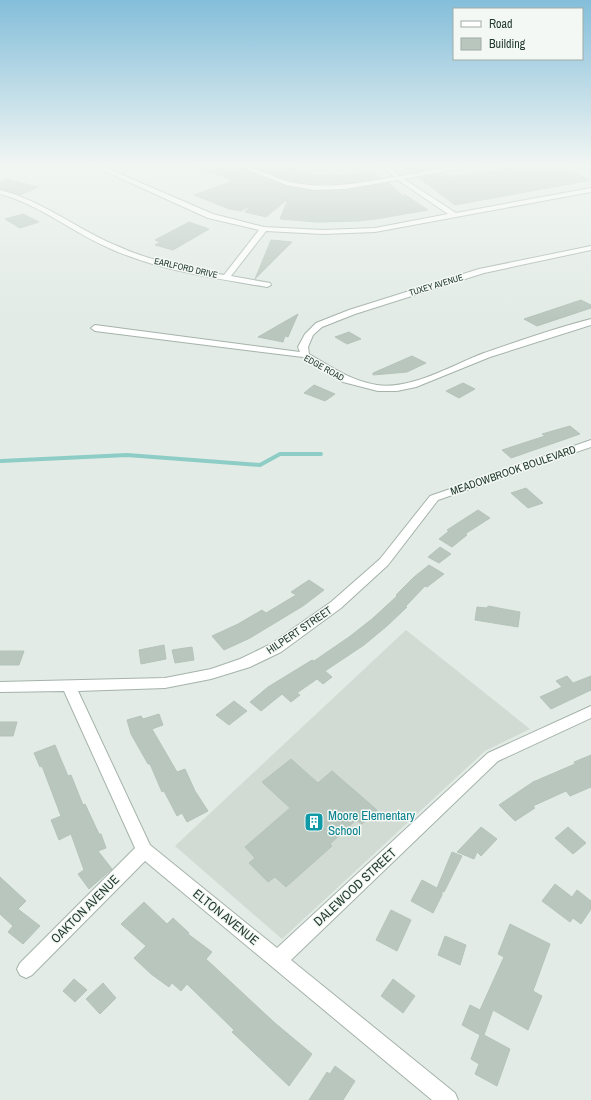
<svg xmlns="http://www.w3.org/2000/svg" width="591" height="1100" viewBox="0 0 591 1100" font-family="'Archivo Narrow',sans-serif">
	<rect width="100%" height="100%" fill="#e2ebe5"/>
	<path fill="#d1dbd3" d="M406 630 530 729 485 751 282 939 175 846Z"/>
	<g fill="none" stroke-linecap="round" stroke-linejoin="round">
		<path stroke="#8ecdc6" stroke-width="4" d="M1 461 127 455 260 465 280 454H321"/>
	</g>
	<g fill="#b8c6bd" stroke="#b5c4ba">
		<path d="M192 164H232L285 186 314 191 345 190 389 183 405 198 404 194 428 210 376 219 358 221 317 222 280 219 288 199 266 217 262 216 245 212 250 206 241 211 229 209 194 195 233 181Z"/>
		<path d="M244 164H281L317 176 337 174 338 176 371 171 381 178 342 183H304L284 179Z"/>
		<path d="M400 164H429L436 168 411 172Z"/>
		<path d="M532 164H555L591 180 455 205 419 178 443 173 450 177Z"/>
		<path d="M6 179 38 187 20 195 0 189V183Z"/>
		<path d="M23 214 39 222 20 228 5 219Z"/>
		<path d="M189 222 209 229 173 250 155 245 160 242 155 240Z"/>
		<path d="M271 240 292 242 255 279 269 245Z"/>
		<path d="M581 300 591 305V308L537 326 524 319Z"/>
		<path d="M298 314 288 337 285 336 283 342 258 337Z"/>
		<path d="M349 332 361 339 347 344 335 337Z"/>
		<path d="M412 356 426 363 407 372 373 375V373Z"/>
		<path d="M463 383 475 389 459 398 446 391Z"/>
		<path d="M314 385 335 394 325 401 304 393Z"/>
		<path d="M570 426 580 434 511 458 502 450 545 436 542 434Z"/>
		<path d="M526 488 543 503 528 508 511 493Z"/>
		<path d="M478 510 490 518 465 534 467 535 452 547 439 539 449 531 447 530Z"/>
		<path d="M440 547 451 554 439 563 428 557Z"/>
		<path d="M429 565 444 574 427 587 425 586 405 607H407L387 626 364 645 325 671 332 677 323 684 317 679 297 693 300 695 291 702 282 694 261 711 250 702 268 687 312 660 314 661 349 637 372 619 397 596 396 595 414 577Z"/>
		<path d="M309 580 324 590 303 606 250 638 224 650 212 636 238 624 262 610 266 613 296 595 291 592Z"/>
		<path d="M488 606 520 612 518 627 475 620 477 607 487 608Z"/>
		<path d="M164 645 166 659 141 664 139 650Z"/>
		<path d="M192 647 194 660 175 663 172 650Z"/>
		<path d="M0 651H24L19 665H0Z"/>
		<path d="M567 676 573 683 591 676V690L551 709 540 697 562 687 556 681Z"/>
		<path d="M234 701 247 711 229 725 216 715Z"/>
		<path d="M159 714 163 725 152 729 177 772 185 769 195 791 208 811 187 822 182 813 177 816 164 791 162 792 150 764H148L131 734 127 720 141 716 143 719Z"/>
		<path d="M0 722H17L13 736H0Z"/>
		<path d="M55 745 68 776 71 775 83 805 85 804 99 834H101L106 848 98 851 112 869 89 889 78 874 84 870 71 834 59 840 51 820 61 816 42 766 40 767 34 753Z"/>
		<path d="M591 755V787L570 796 566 791 533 806 535 808 515 821 499 805 533 782 575 764 574 762Z"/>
		<path d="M291 759 318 783 332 771 377 810 362 824 356 820 330 844 332 846 286 887 275 877 268 882 249 863 255 858 245 847 290 808 262 782Z"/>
		<path d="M481 827 497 839 481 856 477 852 474 859 457 852Z"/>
		<path d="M568 827 586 843 573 854 555 838Z"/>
		<path d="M452 852 462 856 444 892 442 891V895L433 913 411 901 422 880 437 888Z"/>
		<path d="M0 877 26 901 18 909 40 926 23 944 8 932 13 926 0 914Z"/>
		<path d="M555 884 572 897 577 890 591 901V909L581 924 573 918 570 922 542 901Z"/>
		<path d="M144 902 167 924 173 918 189 933 188 934 212 952 206 959 275 1023 312 1054 289 1086 232 1032 234 1030 187 984 181 991 172 983 169 987 151 974 134 958 146 946 121 924Z"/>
		<path d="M391 910 411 920 397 951 376 940Z"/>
		<path d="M510 924 550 944 533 991 542 996 528 1030 493 1010 484 1035 510 1049 497 1086 475 1074 479 1064 471 1059 480 1035 462 1025 470 1005 480 1010 504 957 498 954Z"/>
		<path d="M445 936 466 945 460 965 438 955Z"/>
		<path d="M74 979 87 990 75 1002 63 991Z"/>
		<path d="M393 979 415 996 403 1013 381 996Z"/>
		<path d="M103 983 116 998 100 1014 86 999Z"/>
		<path d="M335 1066 355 1081 343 1100H309L327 1072 330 1074Z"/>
	</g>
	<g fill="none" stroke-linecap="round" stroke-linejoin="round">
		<defs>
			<g id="minor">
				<path d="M89 164H97L213 214 264 227 323 230 375 228 448 214 398 180 345 189 314 190 286 185 233 164C253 164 271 178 291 182 325 190 359 183 394 177L384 168 383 164H389V166L400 176 468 164H482L404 179 456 213 591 188V192L375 232 323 234 266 231 231 276 270 283 271 285 267 287C214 278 161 271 111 249 73 233 41 205 0 194V190C43 201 75 228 115 245 149 261 187 268 224 275L259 230 208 218Z"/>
				<path d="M591 246V250L484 273 355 314 322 327 313 335 308 347 309 354C331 367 351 381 377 385 412 390 452 365 484 353 519 341 555 328 591 319V325L490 357 416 387 397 391H378L343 382 303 357 95 331 91 328 95 325 300 352 298 347 305 334 316 323 349 310 479 269Z"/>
				<path d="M591 440V447L438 500 388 565 341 608 281 652 250 667 211 679 165 688 78 691 150 845 277 948 488 753 591 706V718L498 761 291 960 455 1093 458 1100H432L145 861 32 975 26 978 20 975 17 969 20 963 135 848 64 691 0 692V682L165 678 211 669 240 659 271 644 331 602 380 559 430 496Z"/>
			</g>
		</defs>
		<use href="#minor" stroke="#a5b3aa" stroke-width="2"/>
		<use href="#minor" fill="#fff" fill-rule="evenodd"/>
	</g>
	<linearGradient id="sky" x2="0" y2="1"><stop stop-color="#84beda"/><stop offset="0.52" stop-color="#f2f6f3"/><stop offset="1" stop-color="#f2f6f3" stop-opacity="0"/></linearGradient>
	<rect width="591" height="318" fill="url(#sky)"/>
	<defs>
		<symbol id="building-square" viewBox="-11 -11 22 22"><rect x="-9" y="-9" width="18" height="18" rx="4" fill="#0f9aa8" stroke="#f3f8f4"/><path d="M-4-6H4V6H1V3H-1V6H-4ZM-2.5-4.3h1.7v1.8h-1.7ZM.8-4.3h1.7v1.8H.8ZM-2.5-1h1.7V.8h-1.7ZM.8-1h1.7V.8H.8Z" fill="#fff"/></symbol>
	</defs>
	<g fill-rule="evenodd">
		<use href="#building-square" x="303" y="811" width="22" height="22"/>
	</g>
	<g text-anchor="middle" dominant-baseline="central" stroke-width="3" stroke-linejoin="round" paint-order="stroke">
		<g font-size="9" fill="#233b2e" stroke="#f3f8f4">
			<text transform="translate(186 268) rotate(13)">EARLFORD DRIVE</text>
			<text transform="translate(436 285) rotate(-17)">TUXEY AVENUE</text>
			<text transform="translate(324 368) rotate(29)">EDGE ROAD</text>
		</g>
		<g font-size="11" fill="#233b2e" stroke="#f3f8f4">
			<text transform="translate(513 470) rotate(-19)">MEADOWBROOK BOULEVARD</text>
			<text transform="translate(299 630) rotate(-34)">HILPERT STREET</text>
		</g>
		<g font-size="13" fill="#0d838f" stroke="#f3f8f4" text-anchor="start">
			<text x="328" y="815">Moore Elementary<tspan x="328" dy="15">School</tspan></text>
		</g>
		<g font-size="13" fill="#233b2e" stroke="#f3f8f4">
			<text transform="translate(355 887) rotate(-43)">DALEWOOD STREET</text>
			<text transform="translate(85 909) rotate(-45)">OAKTON AVENUE</text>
			<text transform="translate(226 917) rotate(39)">ELTON AVENUE</text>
		</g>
	</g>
	<rect x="453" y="8" width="130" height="52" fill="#f3f8f4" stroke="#a0aca5"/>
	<rect x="461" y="21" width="20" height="6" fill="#ffffff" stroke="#a0aca5"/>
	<text x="489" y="28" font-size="12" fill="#233b2e">Road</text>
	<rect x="461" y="38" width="20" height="12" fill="#b8c6bd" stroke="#a0aca5"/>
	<text x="489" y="48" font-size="12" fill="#233b2e">Building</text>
</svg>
